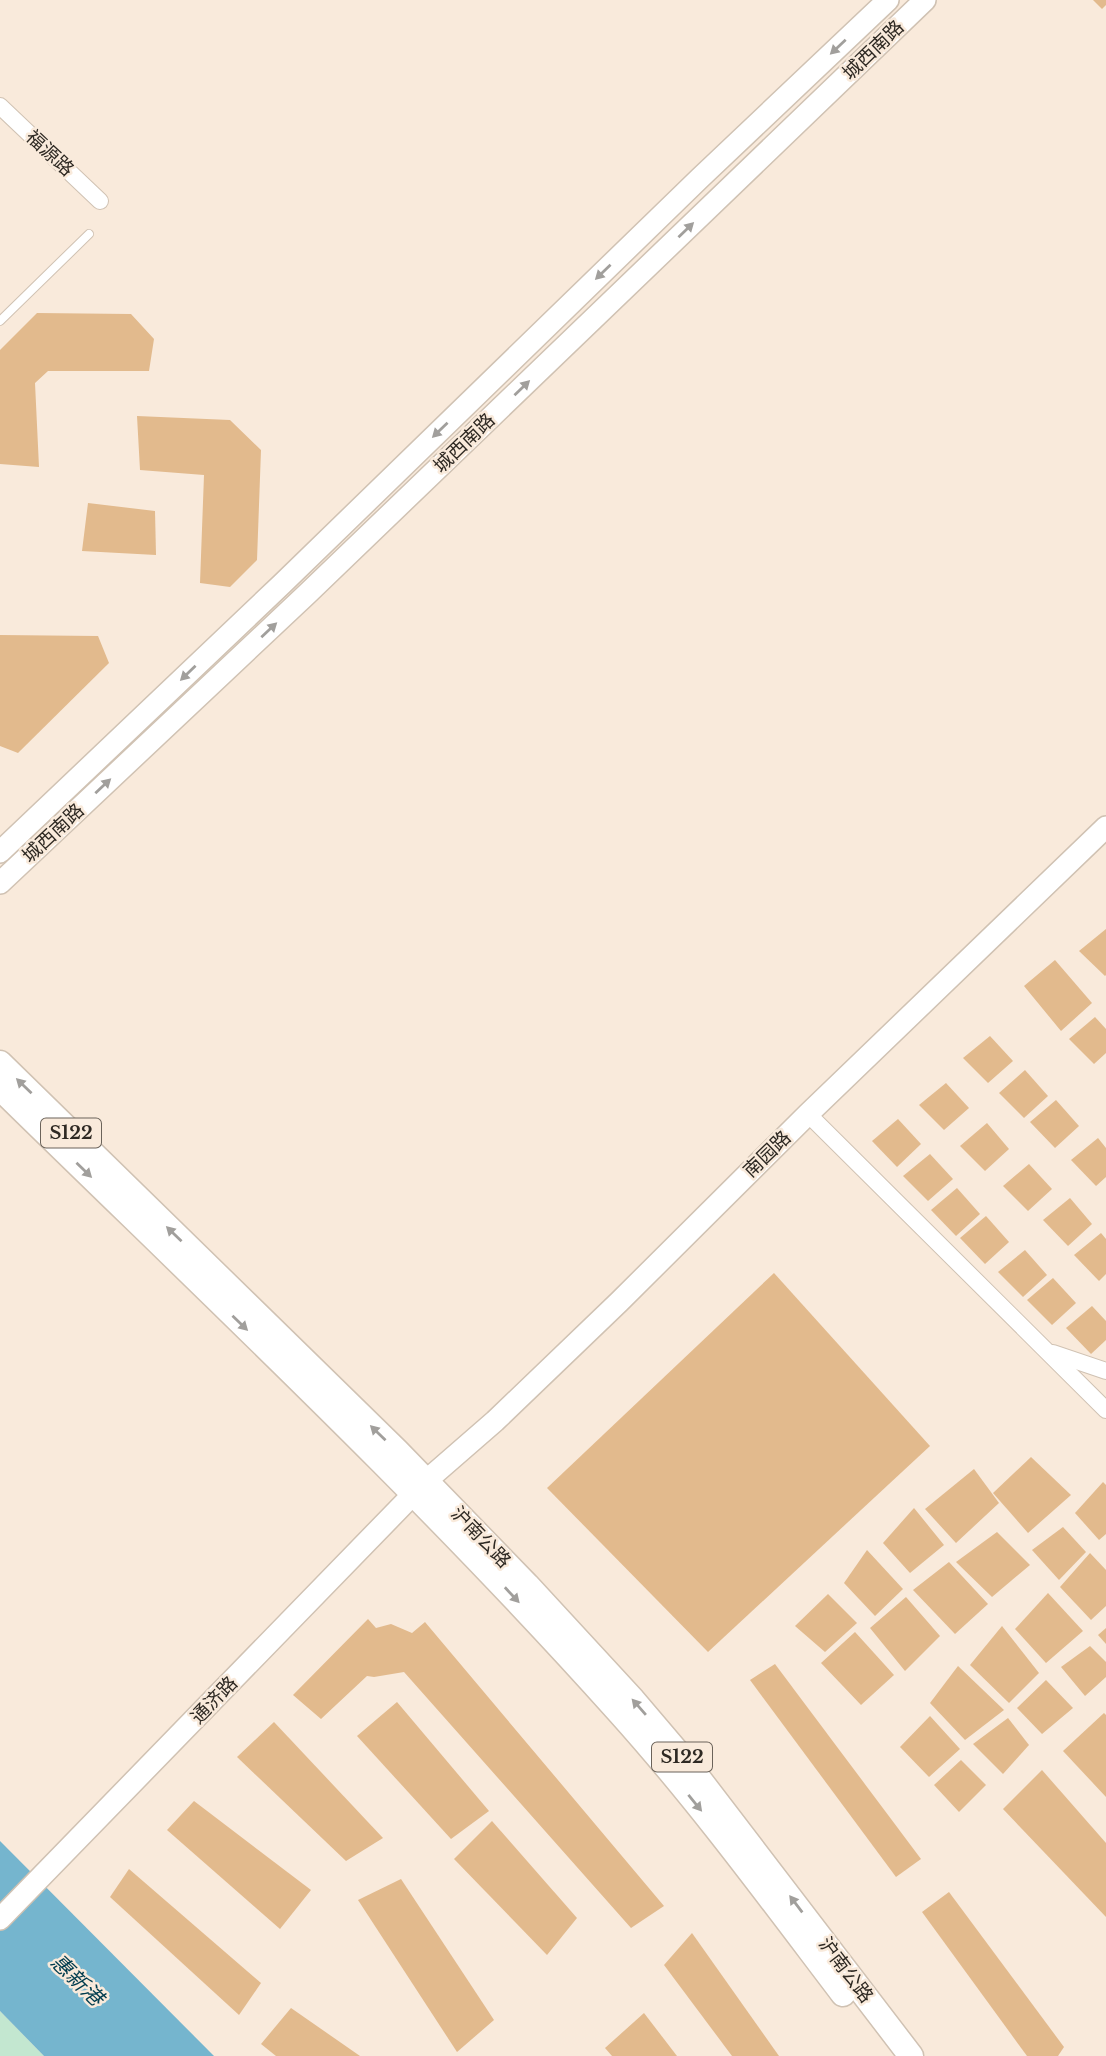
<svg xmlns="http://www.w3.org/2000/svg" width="1106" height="2056" viewBox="0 0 1106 2056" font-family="'Libre Baskerville','Noto Sans SC',serif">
	<rect width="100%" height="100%" fill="#f9eadb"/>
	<path fill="#c3e7d0" d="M0 2011 44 2056H0Z"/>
	<path fill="#75b5ce" d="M0 1841 214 2056H44L0 2011Z"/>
	<g fill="#e2ba8d">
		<path d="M1093 0H1106V5L1102 9Z"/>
		<path d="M37 313 131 314 154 339 149 371H48L35 383 39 467 0 464V350Z"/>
		<path d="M137 416 230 420 261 450 257 560 230 587 200 583 204 475 140 470Z"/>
		<path d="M88 503 155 511 156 555 82 551Z"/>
		<path d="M0 635 98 636 109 663 18 753 0 746Z"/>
		<path d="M1106 929V975L1105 976 1079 951Z"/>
		<path d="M1055 960 1092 1003 1061 1031 1024 986Z"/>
		<path d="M1095 1017 1106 1029V1053L1094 1064 1069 1039Z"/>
		<path d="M990 1036 1013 1061 988 1083 963 1058Z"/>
		<path d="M1025 1070 1048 1096 1024 1118 999 1093Z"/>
		<path d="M946 1083 969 1108 944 1130 919 1105Z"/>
		<path d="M1056 1100 1079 1126 1055 1148 1030 1122Z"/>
		<path d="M898 1119 921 1144 897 1167 872 1141Z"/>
		<path d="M987 1123 1009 1149 985 1171 960 1146Z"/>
		<path d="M1098 1138 1106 1148V1177L1096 1186 1071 1160Z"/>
		<path d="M930 1154 953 1179 928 1201 903 1176Z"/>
		<path d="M1029 1164 1052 1189 1028 1211 1003 1186Z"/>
		<path d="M957 1188 980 1214 956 1236 931 1210Z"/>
		<path d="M1070 1198 1092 1224 1068 1246 1043 1220Z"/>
		<path d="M986 1216 1009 1242 985 1264 960 1238Z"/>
		<path d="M1101 1233 1106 1239V1274L1099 1281 1074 1255Z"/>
		<path d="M1025 1250 1047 1275 1023 1297 998 1272Z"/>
		<path d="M774 1273 930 1446 708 1652 547 1488Z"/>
		<path d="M1053 1278 1076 1303 1052 1325 1027 1300Z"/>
		<path d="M1092 1306 1106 1321V1340L1091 1354 1066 1328Z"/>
		<path d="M1031 1457 1071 1495 1028 1533 993 1493Z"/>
		<path d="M974 1469 999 1503 956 1543 925 1509Z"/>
		<path d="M1103 1482 1106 1485V1534L1099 1540 1075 1513Z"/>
		<path d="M914 1508 944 1545 910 1573 883 1543Z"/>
		<path d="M1063 1527 1086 1552 1059 1580 1032 1550Z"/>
		<path d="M997 1532 1030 1565 992 1597 956 1562Z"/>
		<path d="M867 1550 903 1589 875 1616 844 1583Z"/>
		<path d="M1090 1553 1106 1570V1606L1091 1620 1060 1587Z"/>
		<path d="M949 1562 988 1604 955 1634 913 1590Z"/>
		<path d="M1048 1593 1083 1631 1046 1663 1015 1629Z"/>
		<path d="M828 1594 857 1623 825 1652 795 1626Z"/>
		<path d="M906 1597 940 1636 905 1671 870 1628Z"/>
		<path d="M368 1619 376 1628 391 1624 412 1633 425 1622 664 1906 631 1928 404 1672 374 1677 367 1676 321 1719 293 1695Z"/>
		<path d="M1002 1626 1039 1673 1009 1703 970 1665Z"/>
		<path d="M1106 1628V1644L1098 1635Z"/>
		<path d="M855 1632 894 1675 861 1705 821 1663Z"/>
		<path d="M1090 1646 1106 1662V1677L1085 1696 1061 1667Z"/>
		<path d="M775 1664 921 1859 896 1877 750 1680Z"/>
		<path d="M958 1666 1004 1710 965 1740 930 1703Z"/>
		<path d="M1046 1680 1073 1708 1042 1734 1017 1708Z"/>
		<path d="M397 1702 489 1811 451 1839 357 1736Z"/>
		<path d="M1104 1713 1106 1715V1797L1063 1751Z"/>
		<path d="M930 1716 960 1749 929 1777 900 1747Z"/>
		<path d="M1008 1718 1029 1745 1003 1774 973 1744Z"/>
		<path d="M274 1722 383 1838 346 1861 237 1757Z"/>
		<path d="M961 1760 986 1785 959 1812 934 1785Z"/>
		<path d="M1042 1770 1106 1843V1917L1003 1809Z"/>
		<path d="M194 1801 311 1890 280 1929 167 1830Z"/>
		<path d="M492 1821 577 1918 547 1955 454 1859Z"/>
		<path d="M129 1869 261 1983 239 2015 110 1897Z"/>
		<path d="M401 1879 494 2020 457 2052 358 1900Z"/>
		<path d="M949 1892 1064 2047 1058 2056H1027L922 1912Z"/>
		<path d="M692 1933 779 2056H732L664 1965Z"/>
		<path d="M291 2008 360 2056H276L261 2044Z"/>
		<path d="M644 2013 677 2056H612L605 2048Z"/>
	</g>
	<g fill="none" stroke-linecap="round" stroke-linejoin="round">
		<defs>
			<path id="lane" d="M0 321 89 234"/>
			<g id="street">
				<path d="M0 106 100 201"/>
				<path d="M808 1114 1106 1410"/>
				<path d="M1053 1353 1106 1371"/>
			</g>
			<g id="secondary">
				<path d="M0 852 282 584 700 178 888 0"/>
				<path d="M0 883 307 594 925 0"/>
				<path d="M0 1919 426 1481 495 1421 619 1302 808 1114 1106 827"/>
			</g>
			<g id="primary">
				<path d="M0 1063 397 1451 527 1585 633 1700 690 1767 911 2056"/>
				<path d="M0 1088C209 1293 423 1493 618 1711 699 1801 770 1898 843 1994"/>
			</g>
		</defs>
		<use href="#lane" stroke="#d0c2b3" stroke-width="10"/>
		<use href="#street" stroke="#d0c2b3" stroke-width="18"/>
		<use href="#secondary" stroke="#d0c2b3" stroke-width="24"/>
		<use href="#primary" stroke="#d0c2b3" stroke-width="27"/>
		<use href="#lane" stroke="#fff" stroke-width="8"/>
		<use href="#street" stroke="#fff" stroke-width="16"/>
		<use href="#secondary" stroke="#fff" stroke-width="21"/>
		<use href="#primary" stroke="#fff" stroke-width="24"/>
	</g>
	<defs><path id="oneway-solid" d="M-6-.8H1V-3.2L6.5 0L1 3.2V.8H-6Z" transform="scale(1.75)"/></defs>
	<g fill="#a19f9c">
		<use href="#oneway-solid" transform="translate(838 47) rotate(137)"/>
		<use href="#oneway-solid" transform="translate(686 230) rotate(-44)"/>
		<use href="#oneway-solid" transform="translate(603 272) rotate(136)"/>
		<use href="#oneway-solid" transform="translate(522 388) rotate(-44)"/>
		<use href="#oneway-solid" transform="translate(440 430) rotate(136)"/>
		<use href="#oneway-solid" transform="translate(269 630) rotate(-43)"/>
		<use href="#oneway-solid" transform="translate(188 673) rotate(136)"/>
		<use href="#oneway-solid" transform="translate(103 786) rotate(-43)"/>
		<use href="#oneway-solid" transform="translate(24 1086) rotate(-136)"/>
		<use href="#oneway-solid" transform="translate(84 1170) rotate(44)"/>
		<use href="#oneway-solid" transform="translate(174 1234) rotate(-136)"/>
		<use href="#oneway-solid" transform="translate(240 1323) rotate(44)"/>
		<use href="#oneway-solid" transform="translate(378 1433) rotate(-136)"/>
		<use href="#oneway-solid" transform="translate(512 1595) rotate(47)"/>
		<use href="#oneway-solid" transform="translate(639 1707) rotate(-131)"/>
		<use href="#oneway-solid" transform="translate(695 1803) rotate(51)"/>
		<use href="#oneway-solid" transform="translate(796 1904) rotate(-127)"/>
	</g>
	<g text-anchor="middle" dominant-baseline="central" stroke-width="5" stroke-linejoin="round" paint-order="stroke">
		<g fill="#f9eadb" stroke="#6b635a" stroke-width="2">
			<rect x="41" y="1118.5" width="60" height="29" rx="5"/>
			<rect x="652" y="1742.5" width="60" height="29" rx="5"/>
		</g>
		<g font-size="18" font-weight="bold" fill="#2e2923">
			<text x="71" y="1133">S122</text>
			<text x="682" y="1757">S122</text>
		</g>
		<g font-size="19" fill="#2e2923" stroke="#f9eadb">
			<text transform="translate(873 50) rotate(-44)">城西南路</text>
			<text transform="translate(50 153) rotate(43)">福源路</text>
			<text transform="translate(464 443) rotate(-44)">城西南路</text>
			<text transform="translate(53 833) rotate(-43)">城西南路</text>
			<text transform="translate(767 1154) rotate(-44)">南园路</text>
			<text transform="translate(481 1537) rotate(46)">沪南公路</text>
			<text transform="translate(214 1700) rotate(-46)">通济路</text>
			<text transform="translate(846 1970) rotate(53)">沪南公路</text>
		</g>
		<g font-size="21" font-style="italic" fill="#003c4e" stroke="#f9eadb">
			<text transform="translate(77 1980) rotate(44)">惠新港</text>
		</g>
	</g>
</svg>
